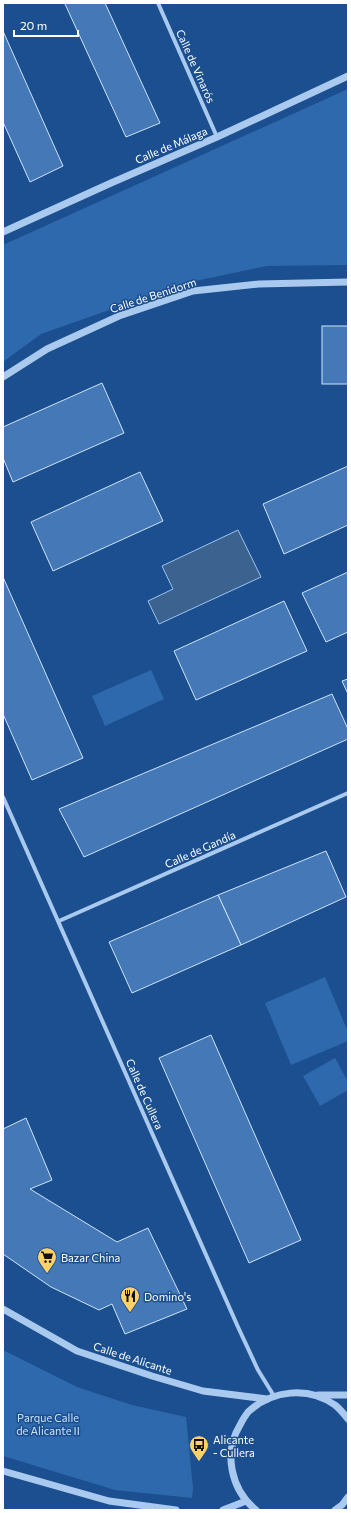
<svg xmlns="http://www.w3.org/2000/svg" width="351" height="1513" viewBox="0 0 351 1513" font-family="Commissioner,sans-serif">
	<rect width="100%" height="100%" fill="#1b4f8f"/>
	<g fill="#2e69ad">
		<path d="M348 89V265L267 266 186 283 41 334 3 362V245Z"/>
		<path d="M151 670 164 699 105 726 92 696Z"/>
		<path d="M325 977 348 1032V1041L291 1065 265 1003Z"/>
		<path d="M335 1058 348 1082V1090L320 1106 303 1076Z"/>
		<path d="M3 1350 77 1387 132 1405 186 1417 193 1488 192 1498 115 1490 3 1456Z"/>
	</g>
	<path fill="#3c6290" stroke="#9cc4f0" d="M238 530 261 577 159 624 148 601 173 589 162 566Z"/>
	<g fill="#4478b7" stroke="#cfe3fa">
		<path d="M66 3H105L160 123 126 137 65 4Z"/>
		<path d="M3 31 63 166 30 182 3 122Z"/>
		<rect x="322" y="326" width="26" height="58"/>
		<path d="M102 383 124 433 13 482 3 458V427Z"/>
		<path d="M348 466V525L284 554 263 504Z"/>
		<path d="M140 472 163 521 53 571 31 522Z"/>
		<path d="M348 572V632L326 642 302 593Z"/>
		<path d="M3 577 83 758 32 780 3 714Z"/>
		<path d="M284 601 307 651 196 700 174 651Z"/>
		<path d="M348 679V694L342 681Z"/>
		<path d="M332 694 348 729V739L84 857 59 809Z"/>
		<path d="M326 851 346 897 241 945 218 895Z"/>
		<path d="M218 895 241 945 132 993 109 942Z"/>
		<path d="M211 1035 301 1240 249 1263 159 1058Z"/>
		<path d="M26 1118 52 1180 30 1189 117 1242 148 1228 187 1309 125 1334 112 1304 99 1310 51 1287 3 1254V1129Z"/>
	</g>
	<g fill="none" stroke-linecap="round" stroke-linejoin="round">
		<g stroke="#a9c9ee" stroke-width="4">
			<path d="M158 3 217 137"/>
			<path d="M3 797 238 1327 258 1370 274 1396"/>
			<path d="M59 921 348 793"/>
		</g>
		<g stroke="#a9c9ee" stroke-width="7">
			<path d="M3 232 111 183 217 137 348 76"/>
			<path d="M3 377 47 349 119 316 193 291 259 284 348 282"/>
			<path d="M3 1309 77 1351 152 1376 203 1391 267 1399"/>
			<path d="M318 1395H348"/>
			<path d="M3 1471 109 1501 176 1510"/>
			<path d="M223 1510 246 1501"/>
			<path d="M256 1510C231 1490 223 1453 240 1425 242 1421 245 1416 248 1412 272 1390 308 1386 335 1405 340 1409 344 1414 348 1419"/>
			<path d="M335 1510 342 1505 348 1497"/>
		</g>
	</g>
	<defs>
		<symbol id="supermarket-pin" viewBox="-11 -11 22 30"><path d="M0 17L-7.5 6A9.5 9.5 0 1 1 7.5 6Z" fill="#ffd166" stroke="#1b4f8f"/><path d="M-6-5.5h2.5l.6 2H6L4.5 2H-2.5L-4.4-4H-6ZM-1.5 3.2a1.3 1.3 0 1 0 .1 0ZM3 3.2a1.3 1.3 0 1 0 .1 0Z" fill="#111"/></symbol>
		<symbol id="restaurant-pin" viewBox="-11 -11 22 30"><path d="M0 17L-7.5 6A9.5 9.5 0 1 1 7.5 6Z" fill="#ffd166" stroke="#1b4f8f"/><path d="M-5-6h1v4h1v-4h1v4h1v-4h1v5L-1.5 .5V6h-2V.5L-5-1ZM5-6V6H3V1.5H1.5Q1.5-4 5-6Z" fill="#111"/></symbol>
		<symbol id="bus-pin" viewBox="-11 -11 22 30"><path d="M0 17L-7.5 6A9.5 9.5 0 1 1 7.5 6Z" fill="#ffd166" stroke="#1b4f8f"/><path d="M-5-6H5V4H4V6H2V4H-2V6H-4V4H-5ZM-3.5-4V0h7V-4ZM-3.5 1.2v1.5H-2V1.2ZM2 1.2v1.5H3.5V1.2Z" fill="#111"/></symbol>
	</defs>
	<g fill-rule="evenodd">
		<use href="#supermarket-pin" x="36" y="1246" width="22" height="30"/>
		<use href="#restaurant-pin" x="119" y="1285" width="22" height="30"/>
		<use href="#bus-pin" x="188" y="1434" width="22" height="30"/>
	</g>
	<g text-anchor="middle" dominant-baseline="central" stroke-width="3" stroke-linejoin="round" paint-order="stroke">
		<g font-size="11" fill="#fff" stroke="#1b4f8f">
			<text transform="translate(196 66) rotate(66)">Calle de Vinarós</text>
			<text transform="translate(171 145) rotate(-23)">Calle de Málaga</text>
			<text transform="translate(153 295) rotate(-18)">Calle de Benidorm</text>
			<text transform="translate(200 849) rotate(-24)">Calle de Gandía</text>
			<text transform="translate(145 1094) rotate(66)">Calle de Cullera</text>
			<text transform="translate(133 1358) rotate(18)">Calle de Alicante</text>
		</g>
		<g font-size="11" fill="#fff" stroke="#1b4f8f" text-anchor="start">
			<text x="61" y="1257">Bazar China</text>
			<text x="144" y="1296">Domino's</text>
			<text x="213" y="1439">Alicante<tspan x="213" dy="13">- Cullera</tspan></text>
		</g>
		<g font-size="11" fill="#cfe3fa" stroke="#1b4f8f">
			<text x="48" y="1417">Parque Calle<tspan x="48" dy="13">de Alicante II</tspan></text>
		</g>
	</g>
	<rect width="351" height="1513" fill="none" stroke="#ffffff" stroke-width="8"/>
	<path d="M14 30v6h64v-6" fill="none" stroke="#ffffff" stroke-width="2"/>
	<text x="20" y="30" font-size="12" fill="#ffffff" stroke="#1b4f8f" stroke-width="3" paint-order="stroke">20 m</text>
</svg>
